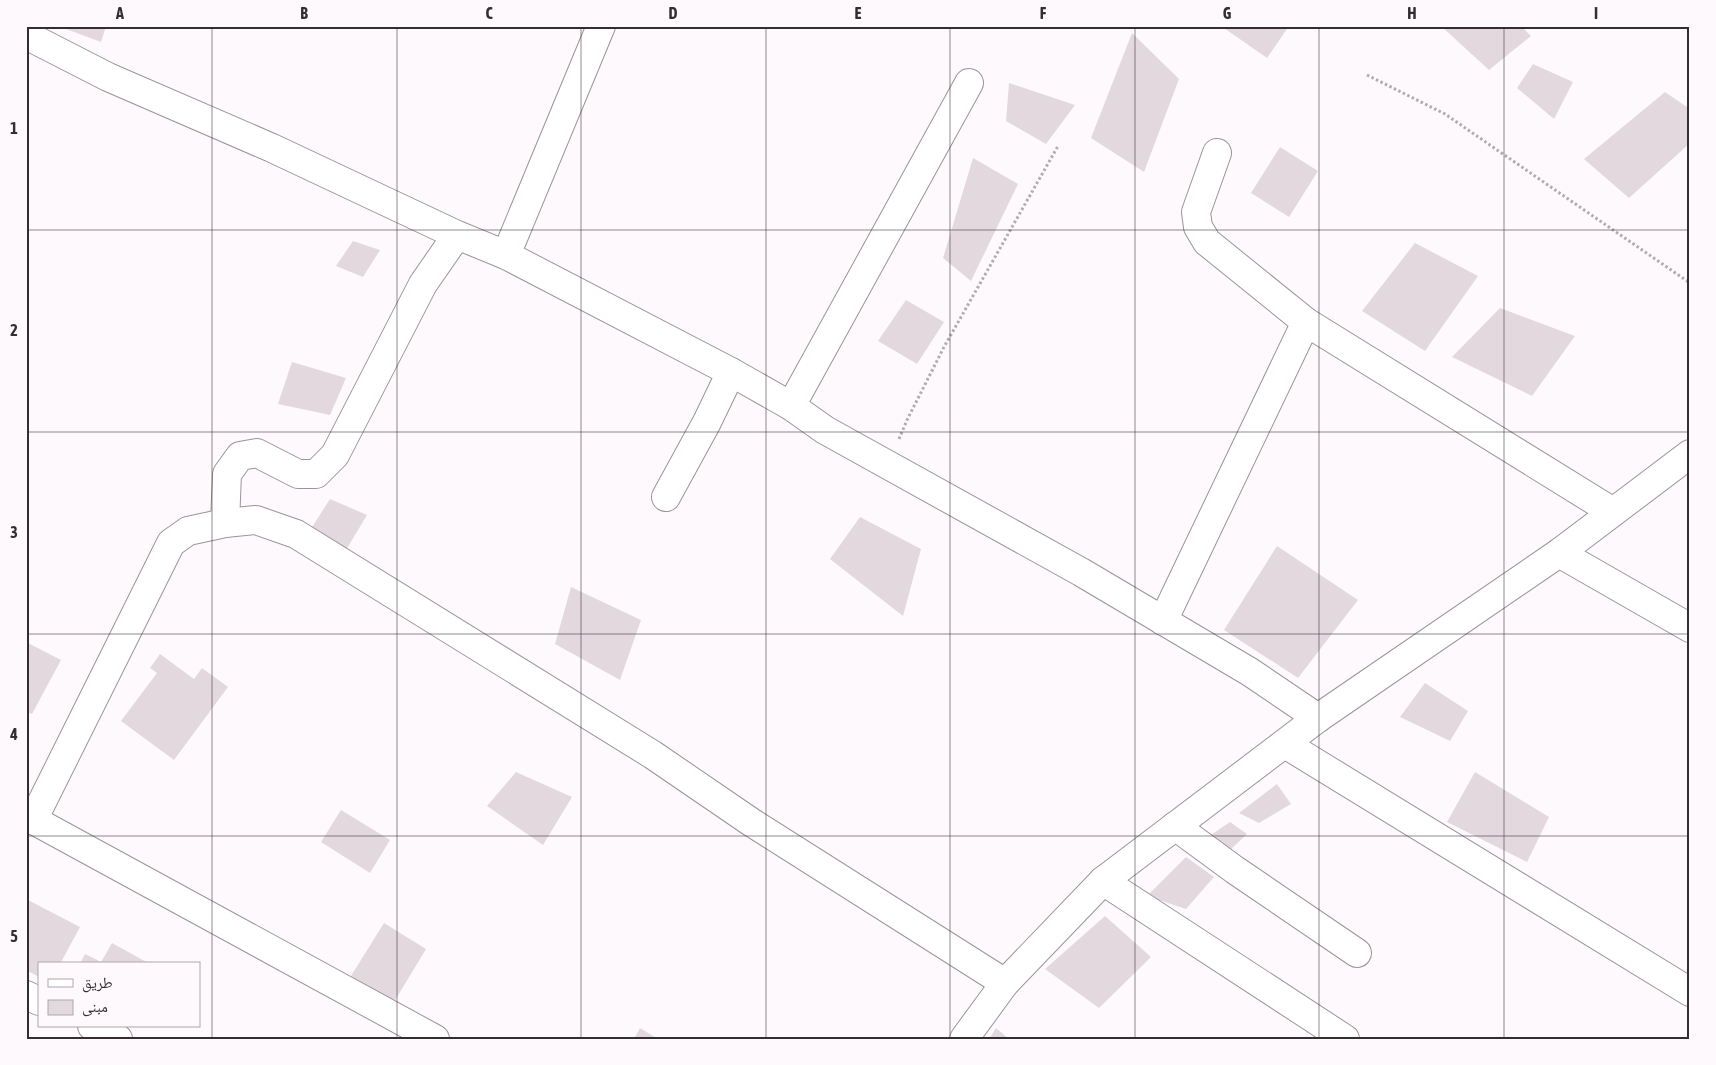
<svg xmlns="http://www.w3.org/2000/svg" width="1716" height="1065" viewBox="0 0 1716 1065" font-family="'Asap Condensed','Noto Naskh Arabic',sans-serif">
	<rect width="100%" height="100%" fill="#fef9fc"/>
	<g fill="#e4d8df">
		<path d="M58 26H106L101 42Z"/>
		<path d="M1221 26H1289L1267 58Z"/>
		<path d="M1441 26H1521L1531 36 1489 70Z"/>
		<path d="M1132 33 1179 79 1144 172 1091 138Z"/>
		<path d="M1533 64 1573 82 1554 119 1517 88Z"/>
		<path d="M1009 83 1075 105 1046 144 1006 121Z"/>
		<path d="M1665 92 1690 109V143L1629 198 1584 159Z"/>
		<path d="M1280 147 1318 171 1289 217 1251 193Z"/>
		<path d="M973 158 1018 184 971 281 943 258Z"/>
		<path d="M353 241 380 250 363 277 336 266Z"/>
		<path d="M1415 243 1478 276 1425 351 1362 311Z"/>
		<path d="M906 300 944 322 917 364 878 341Z"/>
		<path d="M1500 308 1575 336 1532 396 1452 357Z"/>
		<path d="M292 362 346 378 330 415 278 404Z"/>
		<path d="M330 499 367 515 346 550 309 532Z"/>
		<path d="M860 517 921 549 903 616 830 559Z"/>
		<path d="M1277 546 1358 600 1298 678 1224 630Z"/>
		<path d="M571 587 641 620 620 680 555 644Z"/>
		<path d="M26 642 61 660 32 714 26 711Z"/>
		<path d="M160 654 194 679 202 668 228 687 174 760 121 721 157 673 150 668Z"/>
		<path d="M1425 683 1468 711 1450 741 1400 717Z"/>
		<path d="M516 772 572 797 543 845 487 806Z"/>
		<path d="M1475 772 1549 817 1527 862 1447 822Z"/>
		<path d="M1277 784 1291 804 1259 823 1239 813Z"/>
		<path d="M341 810 390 840 370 873 321 842Z"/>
		<path d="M1230 822 1247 834 1229 851 1208 837Z"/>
		<path d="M1186 857 1214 877 1186 909 1147 896Z"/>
		<path d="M26 899 80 927 60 964H39V977L26 970Z"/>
		<path d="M1105 916 1151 957 1099 1008 1045 969Z"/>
		<path d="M384 923 426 949 394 1002 351 976Z"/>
		<path d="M112 943 150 964H80L85 954 101 962Z"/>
		<path d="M640 1028 658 1039H634Z"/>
		<path d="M996 1028 1009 1039H989Z"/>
	</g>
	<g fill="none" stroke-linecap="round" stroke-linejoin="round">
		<defs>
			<g id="minor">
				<path d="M26 35 108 77 272 148 457 235 506 255 731 372 791 406 825 430 1081 572 1250 672 1318 718"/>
				<path d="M1217 153 1196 212 1198 227 1207 242 1306 322 1613 512"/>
				<path d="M506 255 601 26"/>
				<path d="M791 406 969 83"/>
				<path d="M666 497 707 422 731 372"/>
				<path d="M225 523 227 474 240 456 257 453 298 474H316L335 455 423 284 457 235"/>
				<path d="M1559 553 1690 628"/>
				<path d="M1163 621 1306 322"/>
				<path d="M1285 744 1690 992"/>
				<path d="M26 816 435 1039"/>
				<path d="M33 820 171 543 188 531 225 523 256 520 296 534 653 755 751 822 1005 983"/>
				<path d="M1175 826 1235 870 1357 953"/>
				<path d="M1103 881 1345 1039"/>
				<path d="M26 995 39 1001"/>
				<path d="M92 1026 118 1039"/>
				<path d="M964 1039 1005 983 1103 881 1318 718 1559 553 1690 454"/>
			</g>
		</defs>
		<use href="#minor" stroke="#9d9398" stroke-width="30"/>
		<g stroke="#b1acaf" stroke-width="3" stroke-dasharray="2.5 2.5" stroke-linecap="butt">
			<path d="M1367 75 1445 114 1690 283"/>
			<path d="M899 439 907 420 944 347 1058 146"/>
		</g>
		<use href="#minor" stroke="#fff" stroke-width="28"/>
	</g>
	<path fill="none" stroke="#332e31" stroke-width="1" stroke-opacity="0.55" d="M212 26V1039M397 26V1039M581 26V1039M766 26V1039M950 26V1039M1135 26V1039M1319 26V1039M1504 26V1039M26 230H1690M26 432H1690M26 634H1690M26 836H1690"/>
	<rect width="1716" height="1065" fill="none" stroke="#fef9fc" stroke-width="55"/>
	<rect x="38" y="962" width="162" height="65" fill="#fef9fc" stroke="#ada8ab"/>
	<rect x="48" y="979" width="25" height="8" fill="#ffffff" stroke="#ada8ab"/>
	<text x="82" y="988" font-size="15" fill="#332e31">طريق</text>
	<rect x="48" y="1000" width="25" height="15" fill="#e4d8df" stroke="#ada8ab"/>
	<text x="82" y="1012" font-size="15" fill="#332e31">مبنى</text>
	<rect x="28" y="28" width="1660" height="1010" fill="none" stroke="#332e31" stroke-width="2"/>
	<g font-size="16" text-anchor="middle" font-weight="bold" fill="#332e31">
		<text x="120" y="19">A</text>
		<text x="304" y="19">B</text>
		<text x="489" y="19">C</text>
		<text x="673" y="19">D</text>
		<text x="858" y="19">E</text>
		<text x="1043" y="19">F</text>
		<text x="1227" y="19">G</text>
		<text x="1412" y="19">H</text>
		<text x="1596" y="19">I</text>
		<text x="14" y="134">1</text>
		<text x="14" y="336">2</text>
		<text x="14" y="538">3</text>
		<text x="14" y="740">4</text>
		<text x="14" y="942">5</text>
	</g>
</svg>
